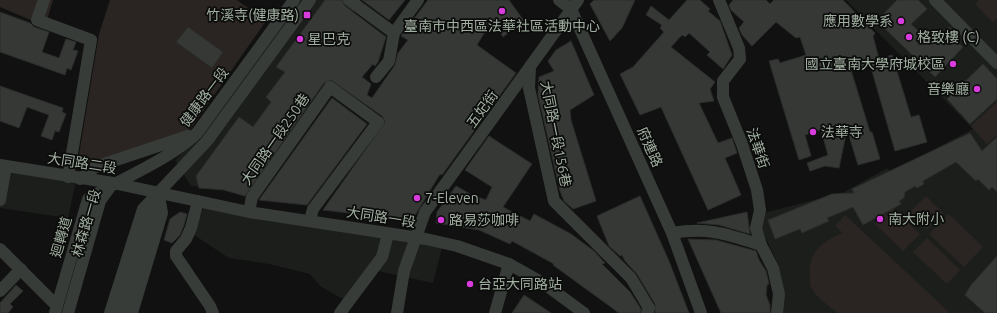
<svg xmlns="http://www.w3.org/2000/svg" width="997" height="313" viewBox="0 0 997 313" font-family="Ubuntu,'Noto Sans TC',sans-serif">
	<rect width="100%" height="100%" fill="#101110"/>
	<g fill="#1c1e1c">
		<path d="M297 0H361L226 188 191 186 175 160 201 136Z"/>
		<path d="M846 0H997V313H781L779 266 760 226 764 213 844 192 887 168 891 172 973 129Z"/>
		<path d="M0 167 76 181 68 218 0 208Z"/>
		<path d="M204 206 443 244 433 283 378 271 346 301 320 286 310 274 269 264 229 258 194 235Z"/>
	</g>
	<g fill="#2a2522">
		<path d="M0 0H53L47 20 33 21 0 7Z"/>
		<path d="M110 0H237L266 21 189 131 94 163 78 161 99 34Z"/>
		<path d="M979 0H997V18L993 23 975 4Z"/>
		<path d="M997 102V135L987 144 971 126Z"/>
		<path d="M926 196 943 213 927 229 910 212Z"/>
		<path d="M892 207 920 234 903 251 875 224Z"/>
		<path d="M949 214 983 247 964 267 929 234Z"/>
		<path d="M845 215 950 313H838C829 306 816 298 811 287 810 284 810 279 810 275 807 253 824 240 843 233L835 226Z"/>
		<path d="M927 238 960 270 947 284 913 252Z"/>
	</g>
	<g fill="#353835" stroke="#2a2d2b">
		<path d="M325 0H342L345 6 386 37 378 62 375 66 373 64 362 77 371 84 367 95 372 98 395 65 398 53 408 40 401 36 428 0H509L524 21 503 37 492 20 477 45 516 73 442 175 440 174 414 217 410 220 323 210 385 122 382 116 331 80 324 83 245 196 224 190 199 188 196 176 239 117 253 127 271 102 266 97 285 72 276 67Z"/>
		<path d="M362 0H405L389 20Z"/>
		<path d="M594 0H635L622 28 610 41 590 4Z"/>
		<path d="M687 0H700L710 9 708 11 720 21 732 55 723 69 707 55 710 52 689 33 685 37 683 35 681 36 671 47 715 82 710 89 714 101 699 103 718 143 732 138 737 153 725 158 741 195 708 210 661 107 640 115 620 74 633 67 664 32 660 28 662 25 646 15 651 6 669 20Z"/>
		<path d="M733 0H766L770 4 774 0H843L875 33 873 36 879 59 892 55 911 117 919 115 927 142 895 151 870 64 851 70 870 132H872L880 159 858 165 847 129 839 168 825 166 810 171 807 163 828 155 821 130 805 135 811 156 799 160 769 61 778 59 780 63 806 55 800 37 796 38 776 22 752 46 742 35 739 28 744 22 731 10 729 5Z"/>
		<path d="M897 0H918L927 9 911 24 932 44 949 27 958 35 954 39 963 47 935 77 877 21Z"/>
		<path d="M0 12 30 23 34 27 49 32 42 52 59 58 66 39 76 42 73 50 78 51 71 70 67 68 65 75 0 52Z"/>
		<path d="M188 27 223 52 212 68 176 42Z"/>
		<path d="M571 41 594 95 570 110 571 120 596 201 573 209 564 201 560 191 538 95 539 77 554 71 548 61 556 50Z"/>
		<path d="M983 64 997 79V99L970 124 947 99Z"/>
		<path d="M0 86 63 108 62 112 66 114 59 132 55 131 52 140 41 136 49 115 27 107 19 128 0 121Z"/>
		<path d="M332 98 367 124 307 205 259 200Z"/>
		<path d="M970 133 982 151 997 137V192L992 187 989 190 978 179 976 181 956 162 923 181 924 184 917 188 915 186 905 192 904 198 899 201 901 204 863 225 853 207 827 218 829 221 802 233 800 229 775 239 768 220 832 194 854 193 852 189Z"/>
		<path d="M489 136 532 164 503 207 530 221 534 214 571 234 594 251 605 263 602 264 630 292 641 309 640 313H619L553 265 554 264 512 241 510 244 479 230 436 223 437 212 456 186 472 195 486 200 492 187 465 170Z"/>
		<path d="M640 196 669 261 689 313H655V304L637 274 625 261 622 255 620 256 609 246 597 216Z"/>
		<path d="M180 212 187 214 184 225 180 235 172 243 164 240 170 219Z"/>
		<path d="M747 212 750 234 719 225 697 223Z"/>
		<path d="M688 239 716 240 756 251 759 260 766 271 769 284 767 285 766 295 770 305V313H721Z"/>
		<path d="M997 256V313H985L965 295 971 285Z"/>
		<path d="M16 285 23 291 10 304 13 307 8 313H0V303Z"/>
		<path d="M524 295 551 313H512Z"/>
	</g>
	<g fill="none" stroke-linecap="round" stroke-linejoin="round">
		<g stroke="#383c39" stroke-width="12">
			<path d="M44 0 37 20 91 40 68 177"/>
			<path d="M349 0 394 33"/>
			<path d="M559 0 571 9 672 233 701 313"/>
			<path d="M719 0 739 48 740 59 723 81V97L742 144 757 190 760 210 756 228 761 245 773 268 779 294 777 313"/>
			<path d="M935 0 997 63"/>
			<path d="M530 68 529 88 554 201 631 278 649 308 647 313"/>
			<path d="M376 77 389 61 394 33 418 0"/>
			<path d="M0 165 113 183 249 212 426 239 457 246 509 264 543 283 584 313"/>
			<path d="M80 179 95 167 188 136"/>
			<path d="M0 200 6 166"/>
			<path d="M198 201 191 228 186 239 176 251V256L210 306 213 313"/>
			<path d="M249 212 252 197 330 87 378 122 313 209 310 220"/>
			<path d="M672 233C708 227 727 234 761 245"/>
			<path d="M0 249 57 306"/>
			<path d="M0 291 21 269"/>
			<path d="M55 313 88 199C123 177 166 162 197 133L294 0"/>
			<path d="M68 313 100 201 110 187"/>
			<path d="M110 313 143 209 207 141 310 0"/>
			<path d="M121 313 158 196"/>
			<path d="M132 313 162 213 159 196"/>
			<path d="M340 313 382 257 388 234"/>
			<path d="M397 313 404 271 425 212 578 0"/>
			<path d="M495 313 509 264"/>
		</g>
	</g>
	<g fill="#d93cdc" stroke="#0b0c0b" stroke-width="1.5">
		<circle cx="502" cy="11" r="4"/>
		<rect x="303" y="11" width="8" height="8" rx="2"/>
		<circle cx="901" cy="21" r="4"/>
		<circle cx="909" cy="37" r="4"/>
		<circle cx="300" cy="39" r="4"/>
		<circle cx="953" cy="64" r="4"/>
		<circle cx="977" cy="89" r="4"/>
		<circle cx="813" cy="132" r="4"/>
		<circle cx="417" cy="198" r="4"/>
		<circle cx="880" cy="219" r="4"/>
		<circle cx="441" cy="220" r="4"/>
		<circle cx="470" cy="284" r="4"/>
	</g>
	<g text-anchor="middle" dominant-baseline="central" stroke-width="3.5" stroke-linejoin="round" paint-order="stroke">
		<g font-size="14" fill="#a2b0a2" stroke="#0b0c0b" text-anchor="start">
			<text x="299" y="15" text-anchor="end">竹溪寺(健康路)</text>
			<text x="893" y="21" text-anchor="end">應用數學系</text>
			<text x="502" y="26" text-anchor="middle">臺南市中西區法華社區活動中心</text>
			<text x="917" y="37">格致樓 (C)</text>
			<text x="308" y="39">星巴克</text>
			<text x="945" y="64" text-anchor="end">國立臺南大學府城校區</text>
			<text x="969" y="89" text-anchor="end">音樂廳</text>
			<text x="821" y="132">法華寺</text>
			<text x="425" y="198">7-Eleven</text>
			<text x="888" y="219">南大附小</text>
			<text x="449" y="220">路易莎咖啡</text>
			<text x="478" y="284">台亞大同路站</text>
		</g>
		<g font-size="14" fill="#a2b0a2" stroke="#0b0c0b">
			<text transform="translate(204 97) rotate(-53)">健康路一段</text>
			<text transform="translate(482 109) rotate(-54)">五妃街</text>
			<text transform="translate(556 134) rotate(79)">大同路一段156巷</text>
			<text transform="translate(275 139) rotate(-55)">大同路一段250巷</text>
			<text transform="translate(650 147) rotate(66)">府連路</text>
			<text transform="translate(758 148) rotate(71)">法華街</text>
			<text transform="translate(82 163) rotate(9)">大同路二段</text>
			<text transform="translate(381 217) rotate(9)">大同路一段</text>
			<text transform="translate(86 223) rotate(-74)">林森路一段</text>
			<text transform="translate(61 237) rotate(-74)">迴轉道</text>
		</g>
	</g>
</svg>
